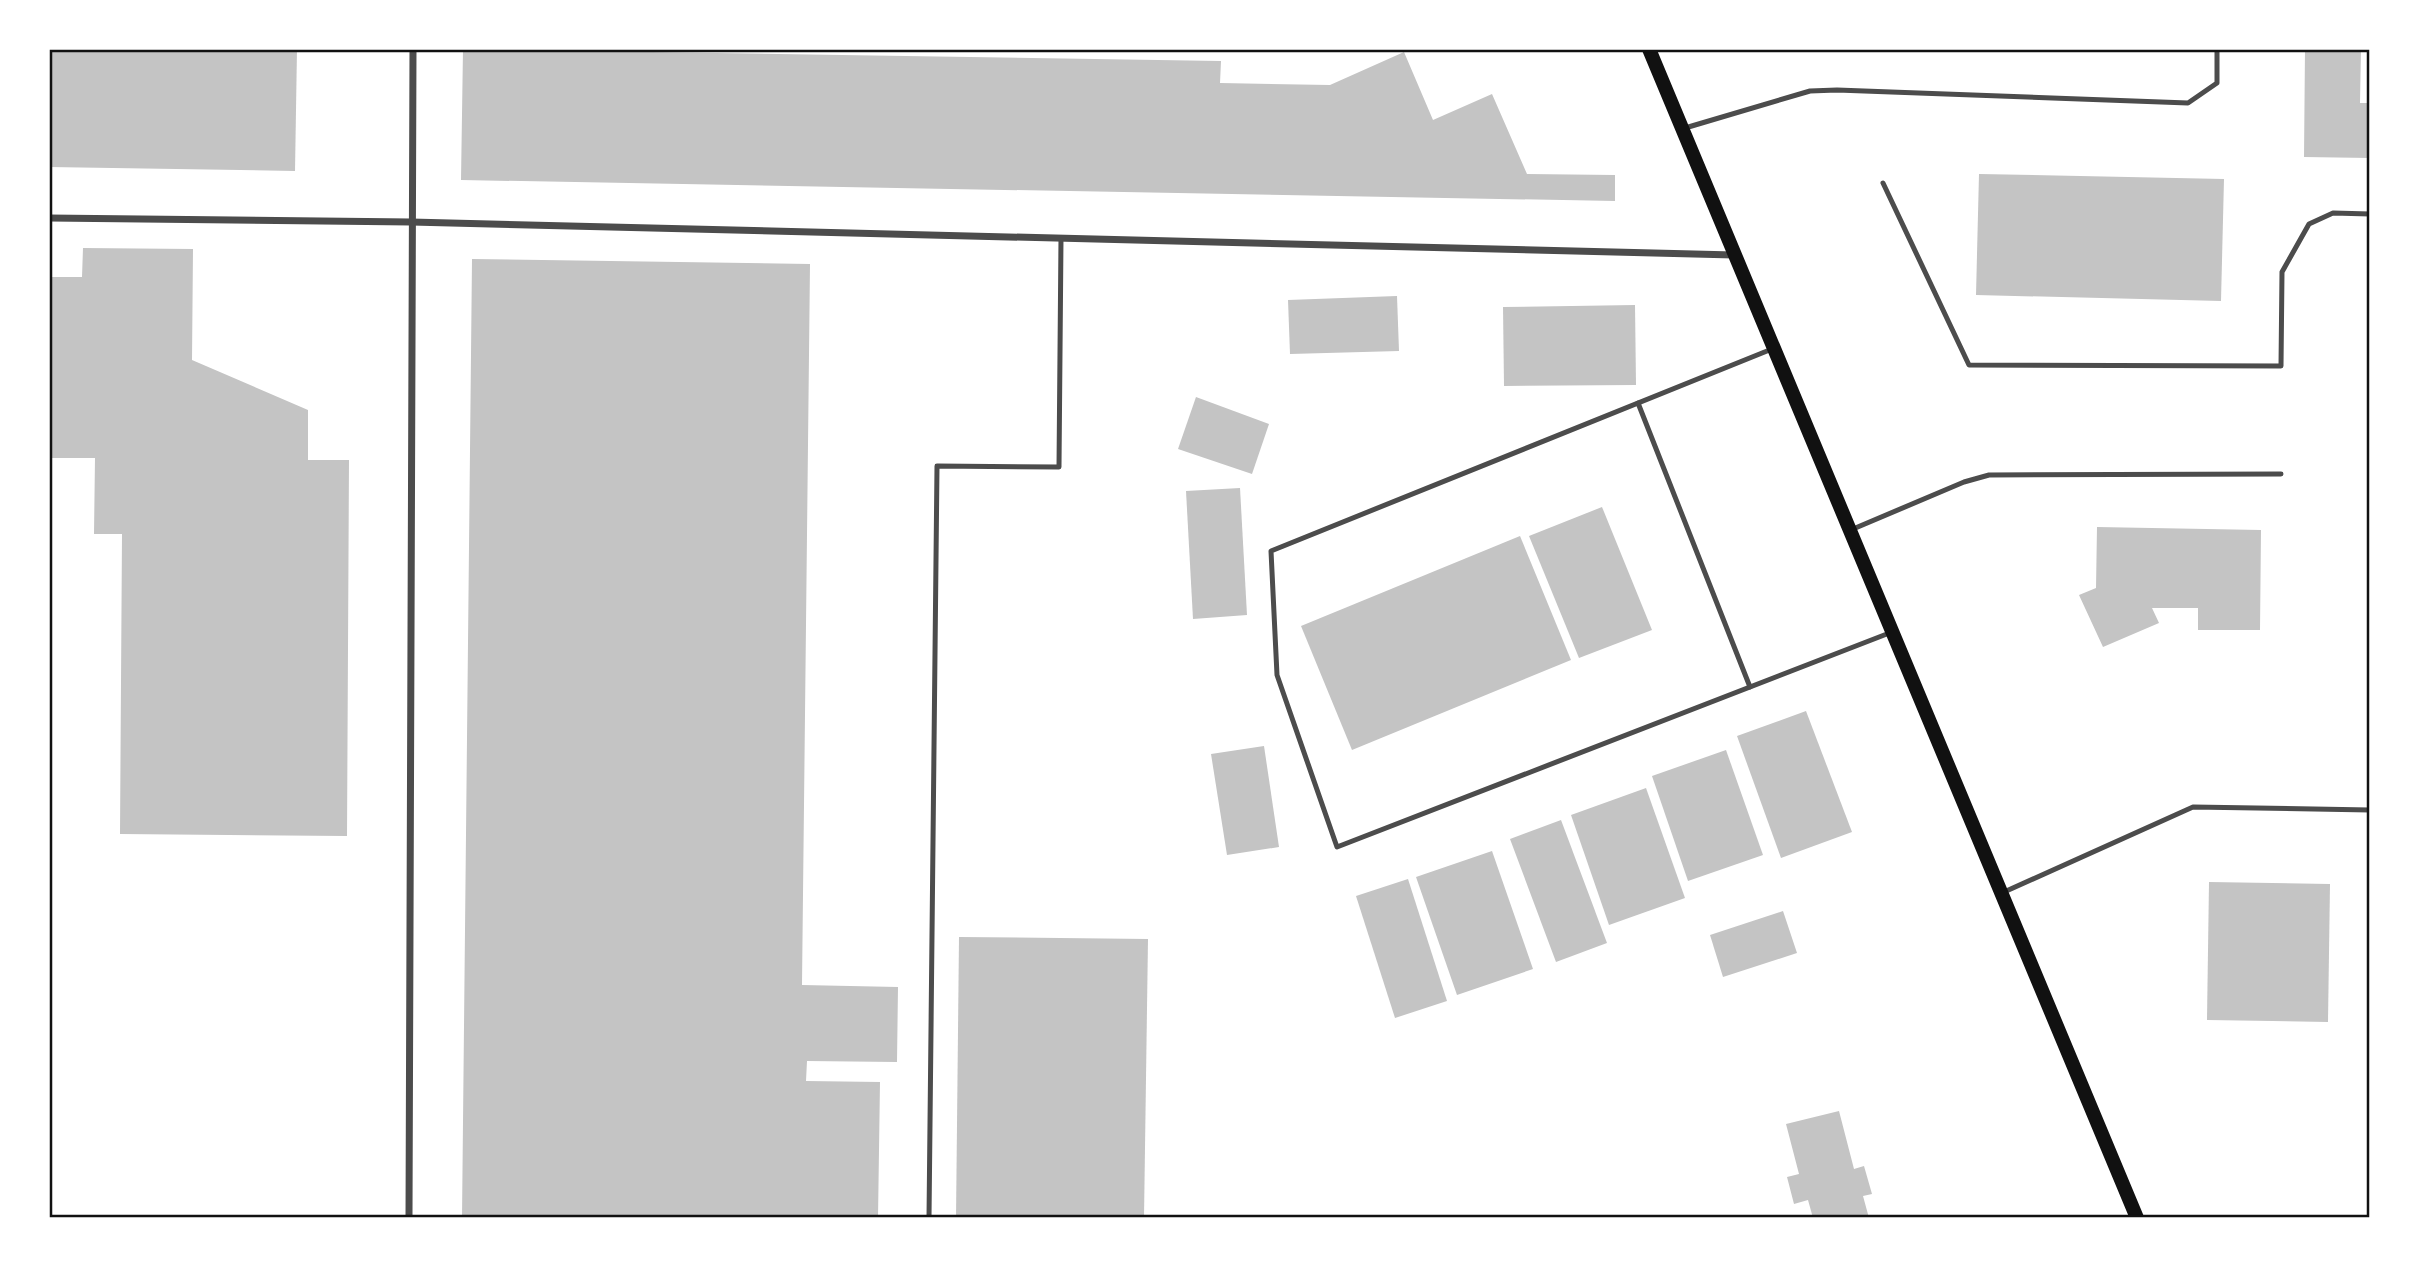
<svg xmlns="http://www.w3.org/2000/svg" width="2419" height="1267" viewBox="0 0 2419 1267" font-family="'Exo 2',sans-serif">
	<rect width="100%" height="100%" fill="#fff"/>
	<g fill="#c4c4c4">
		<path d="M49 49H297L295 171 49 167Z"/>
		<path d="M463 49 1221 61 1220 83 1330 85 1404 52 1433 120 1492 94 1527 174 1615 175V201L461 180Z"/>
		<path d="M2305 49H2361L2360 103H2370V158L2304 157Z"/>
		<path d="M1979 174 2224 179 2221 301 1976 295Z"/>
		<path d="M83 248 193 249 192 360 308 410V460H349L347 836 120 834 122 534H94L95 458H49V277H82Z"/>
		<path d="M472 259 810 264 802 985 898 987 897 1062 807 1061 806 1081 880 1082 878 1218H462Z"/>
		<path d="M1397 296 1399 351 1290 354 1288 300Z"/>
		<path d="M1635 305 1636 385 1504 386 1503 307Z"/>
		<path d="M1196 397 1269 424 1252 474 1178 449Z"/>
		<path d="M1240 488 1247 615 1193 619 1186 491Z"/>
		<path d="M1602 507 1652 630 1579 658 1529 536Z"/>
		<path d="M2097 527 2261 530 2260 630H2198V608H2152L2159 623 2103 647 2079 595 2096 588Z"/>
		<path d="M1520 536 1571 660 1352 750 1301 626Z"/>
		<path d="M1806 711 1852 832 1781 858 1737 736Z"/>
		<path d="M1264 746 1279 847 1227 855 1211 754Z"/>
		<path d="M1726 750 1763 855 1688 881 1652 776Z"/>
		<path d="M1646 788 1685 898 1609 925 1571 815Z"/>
		<path d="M1561 820 1607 943 1556 962 1510 839Z"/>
		<path d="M1492 851 1533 969 1457 995 1416 877Z"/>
		<path d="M1408 879 1447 1001 1395 1018 1356 896Z"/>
		<path d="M2209 882 2330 884 2328 1022 2207 1020Z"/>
		<path d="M1783 911 1797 953 1723 977 1710 935Z"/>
		<path d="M959 937 1148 939 1144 1218H956Z"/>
		<path d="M1839 1111 1854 1169 1864 1166 1872 1194 1863 1196 1869 1218H1813L1808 1200 1794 1204 1787 1177 1799 1174 1786 1124Z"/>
	</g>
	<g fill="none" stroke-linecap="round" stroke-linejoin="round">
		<g stroke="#4c4c4c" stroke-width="5">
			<path d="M1685 128 1810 91 1837 90 2188 103 2217 83V49"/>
			<path d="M1883 183 1969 365 2281 366 2282 272 2309 224 2333 213 2370 214"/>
			<path d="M1772 349 1271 551 1277 675 1337 847 1892 632"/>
			<path d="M1638 403 1750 687"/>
			<path d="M1853 529 1964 482 1989 475 2281 474"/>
			<path d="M2004 892 2193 807 2370 810"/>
			<path d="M929 1218 937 466 1059 467 1061 238"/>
		</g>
		<g stroke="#4c4c4c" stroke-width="7">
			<path d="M49 218 411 222 1734 255"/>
			<path d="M409 1218 413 49"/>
		</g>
		<path stroke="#111" stroke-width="14" d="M1649 49 2137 1218"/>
	</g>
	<rect width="2419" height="1267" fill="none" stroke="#ffffff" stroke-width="102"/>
	<rect x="51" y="51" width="2317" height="1165" fill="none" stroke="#111" stroke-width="2.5"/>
</svg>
